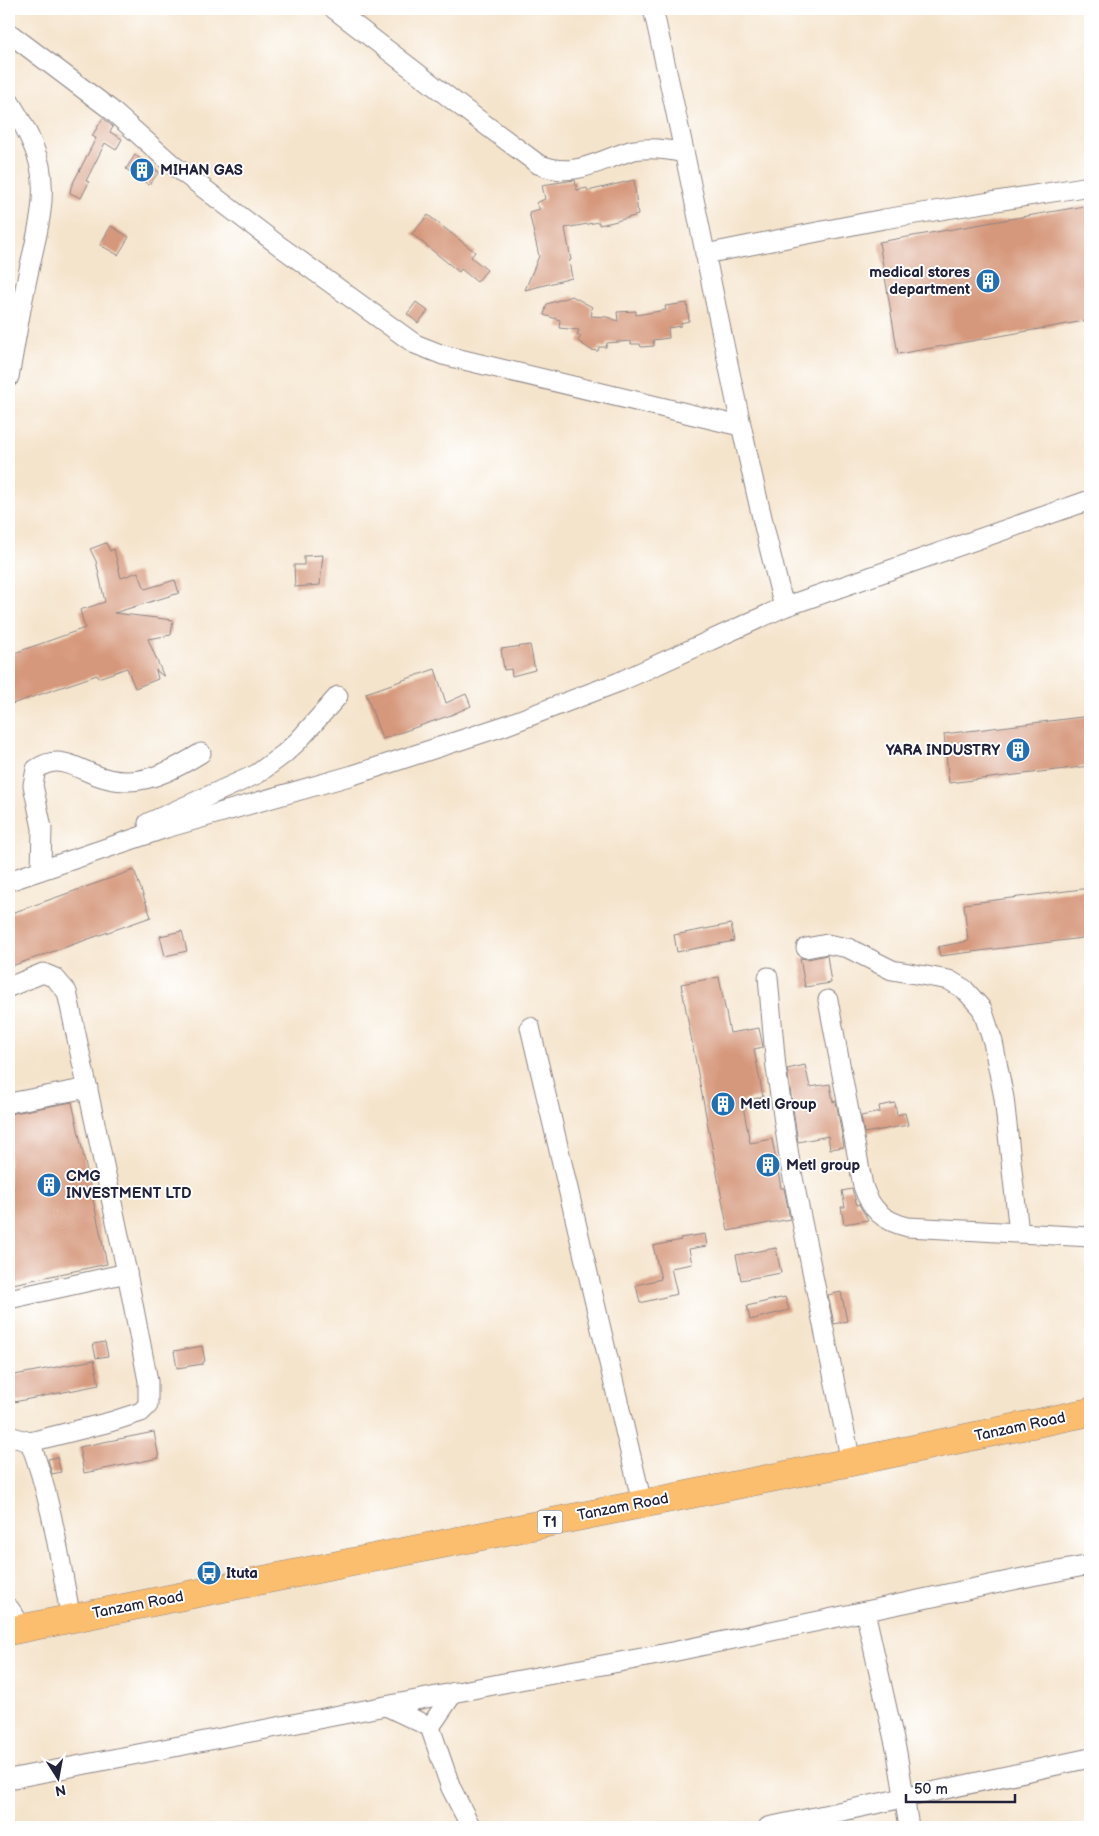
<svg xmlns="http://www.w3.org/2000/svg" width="1099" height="1836" viewBox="0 0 1099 1836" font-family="'Balsamiq Sans',sans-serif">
	<rect width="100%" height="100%" fill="#fff"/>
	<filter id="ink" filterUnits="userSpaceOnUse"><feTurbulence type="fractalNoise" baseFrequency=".02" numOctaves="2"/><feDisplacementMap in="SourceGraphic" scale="10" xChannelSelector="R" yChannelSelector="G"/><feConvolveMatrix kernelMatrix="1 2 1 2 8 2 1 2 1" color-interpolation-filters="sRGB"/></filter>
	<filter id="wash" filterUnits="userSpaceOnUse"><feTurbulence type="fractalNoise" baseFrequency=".0096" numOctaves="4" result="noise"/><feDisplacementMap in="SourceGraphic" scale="20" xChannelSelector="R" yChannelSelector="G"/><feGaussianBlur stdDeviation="1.12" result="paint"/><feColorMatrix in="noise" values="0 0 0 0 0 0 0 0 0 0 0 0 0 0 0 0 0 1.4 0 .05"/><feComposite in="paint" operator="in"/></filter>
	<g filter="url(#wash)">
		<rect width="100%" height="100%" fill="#f5e4cc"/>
		<g id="blocks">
			<g fill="#d6987b">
				<path d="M103 118 113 127 110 132 122 139 116 150 105 143 86 181 89 182 81 198 70 193 71 187 96 138 92 136Z"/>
				<path d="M135 155 159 172 149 185 126 169Z"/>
				<path d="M575 180 577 190 587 188 588 191 634 180 638 215 613 222 599 225V222L565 228 571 260 569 261 572 278 525 290 539 256 529 212 540 209 536 203 545 199 542 185Z"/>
				<path d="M1090 205V320L898 354 879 242Z"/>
				<path d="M428 215 475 252 471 257 487 270 477 282 461 269 459 272 412 234Z"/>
				<path d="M111 226 129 237 118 255 100 245Z"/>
				<path d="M572 296 592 307 590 311 592 312 591 316 607 317 618 321 617 312 636 311V315L666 310 665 306 687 303 689 321 681 323V326L668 328 669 338 653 340 654 346 641 347 640 344H631V341L607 343 606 347H599L598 351 591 350 578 341 581 336 577 335 579 330 559 328 560 320 544 315 547 304Z"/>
				<path d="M416 302 428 311 418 323 407 314Z"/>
				<path d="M106 543 110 551 114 549 121 578 138 572 145 589 175 580 179 593 114 613 173 620 171 635 148 639 164 677 156 670 158 679 135 688 127 668 98 678 97 675 9 705V655L85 628 80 610 105 602 96 561 90 549Z"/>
				<path d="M323 555 320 585 295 587 294 565H304V556Z"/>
				<path d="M530 645 535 670 512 676 511 669 504 670 501 649Z"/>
				<path d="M435 669 446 703 466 694 471 706 451 715 382 739 366 693Z"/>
				<path d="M1090 716V766L949 783 944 734Z"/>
				<path d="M134 870 151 917 9 967V914Z"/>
				<path d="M1090 888V937L940 956 938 947 968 941 964 904Z"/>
				<path d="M731 924 734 941 677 952 674 935Z"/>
				<path d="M182 931 187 951 165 956 160 936Z"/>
				<path d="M827 955 831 983 805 987 800 958 808 959Z"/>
				<path d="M719 977 730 1033 759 1028 763 1047 754 1049 763 1097 742 1101 750 1143 772 1139 781 1188H784L790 1219 728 1231 681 984Z"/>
				<path d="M805 1065 810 1087 830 1084 833 1102 836 1101 844 1147 830 1149 828 1136 798 1142 787 1069Z"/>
				<path d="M72 1102 107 1264 13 1284 9 1263V1114Z"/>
				<path d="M895 1103 897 1115 905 1113 908 1125 864 1133 861 1116 880 1112 879 1106Z"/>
				<path d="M852 1189 857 1205 859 1204 868 1220 844 1224 841 1207H845L842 1191Z"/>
				<path d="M705 1234 707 1246 689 1249 692 1264 671 1268 677 1294 640 1303 636 1285 661 1279 653 1246 681 1240 680 1238Z"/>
				<path d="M776 1248 781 1273 741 1280 736 1255Z"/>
				<path d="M841 1292 847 1321 834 1324 828 1295Z"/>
				<path d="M785 1297 789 1310 750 1320 747 1306Z"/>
				<path d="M105 1342 108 1356 96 1358 93 1344Z"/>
				<path d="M202 1346 205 1361 203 1362V1364L177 1368 174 1351Z"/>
				<path d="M94 1360 99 1385 9 1403V1376Z"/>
				<path d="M154 1432 159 1458 84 1473 79 1447Z"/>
				<path d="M57 1457 61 1472 52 1474 48 1459Z"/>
			</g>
		</g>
	</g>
	<g filter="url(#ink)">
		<use href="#blocks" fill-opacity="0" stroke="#8c8384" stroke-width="1"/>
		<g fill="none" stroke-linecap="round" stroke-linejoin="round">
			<defs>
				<g id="minor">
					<path d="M334 9 459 105 538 164C575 180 599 159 634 150 651 147 667 149 684 153"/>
					<path d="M653 9C699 208 733 410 784 607"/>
					<path d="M9 33 110 109 173 165 281 247 415 344 443 355 740 426"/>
					<path d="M9 101C22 121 34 143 40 166 48 203 34 244 27 279 20 312 15 344 9 377"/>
					<path d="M705 254 884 219 1090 186"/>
					<path d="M148 823 257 774 284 754 298 741 338 696"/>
					<path d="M41 870 42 828 33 785 36 769C58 755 71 765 93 774 103 778 115 781 126 781 152 782 180 766 201 753"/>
					<path d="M9 881 166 828 353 775 504 726 619 682 784 607 1090 500"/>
					<path d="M806 948 827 944 848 948 892 970 949 980 964 989 982 1009 993 1042 1004 1098 1019 1233"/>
					<path d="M768 977 776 1068 790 1163 851 1462"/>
					<path d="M9 987 43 973 55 978 67 992 127 1273 148 1381V1405L141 1412 110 1422 30 1442 9 1436"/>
					<path d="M828 1000 863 1186C871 1210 883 1221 908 1227L1090 1237"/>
					<path d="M530 1027 642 1503"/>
					<path d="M9 1103 88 1088"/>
					<path d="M9 1299 127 1273"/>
					<path d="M30 1442C51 1497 60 1560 71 1619"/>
					<path d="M9 1608 23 1628"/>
					<path d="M865 1611 897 1753 909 1827"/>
					<path d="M454 1692 430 1727 451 1788 471 1827"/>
					<path d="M388 1707 430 1727"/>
					<path d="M9 1779 509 1682 658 1655 1032 1576 1090 1565"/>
					<path d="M768 1827 1090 1758"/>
				</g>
				<path id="highway" d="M9 1631 851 1462 1090 1412"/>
			</defs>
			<use href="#minor" stroke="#8c8384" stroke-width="21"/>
			<use href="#highway" stroke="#8c8384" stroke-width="29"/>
			<use href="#minor" stroke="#fff" stroke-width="19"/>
			<use href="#highway" stroke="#fbbd6e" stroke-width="28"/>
		</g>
	</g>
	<defs>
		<symbol id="building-disc" viewBox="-11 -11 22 22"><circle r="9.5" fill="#1f6fb2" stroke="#fff"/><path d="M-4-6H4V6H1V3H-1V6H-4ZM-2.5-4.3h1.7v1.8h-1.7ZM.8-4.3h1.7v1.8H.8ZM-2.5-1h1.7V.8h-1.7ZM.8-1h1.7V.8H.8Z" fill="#fff"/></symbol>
		<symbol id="bus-disc" viewBox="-11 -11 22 22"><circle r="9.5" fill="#1f6fb2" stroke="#fff"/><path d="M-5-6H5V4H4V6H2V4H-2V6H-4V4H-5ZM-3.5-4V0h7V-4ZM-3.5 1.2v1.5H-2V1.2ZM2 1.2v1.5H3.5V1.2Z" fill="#fff"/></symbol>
	</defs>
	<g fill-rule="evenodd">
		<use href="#building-disc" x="128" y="156" width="28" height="28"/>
		<use href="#building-disc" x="974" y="267" width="28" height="28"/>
		<use href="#building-disc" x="1004" y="736" width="28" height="28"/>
		<use href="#building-disc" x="709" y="1090" width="28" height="28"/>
		<use href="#building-disc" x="754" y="1151" width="28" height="28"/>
		<use href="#building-disc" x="35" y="1171" width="28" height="28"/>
		<use href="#bus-disc" x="195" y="1559" width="28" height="28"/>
	</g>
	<g text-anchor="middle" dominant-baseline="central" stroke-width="4" stroke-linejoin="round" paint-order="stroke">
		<rect fill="#fff" stroke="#646476" stroke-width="1" x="537.5" y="1510.5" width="25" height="23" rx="4"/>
		<g font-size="14" font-weight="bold" fill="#22223b">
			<text x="550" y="1522">T1</text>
		</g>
		<g font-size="15" font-weight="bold" fill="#22223b" stroke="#fff" text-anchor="start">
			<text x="160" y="170">MIHAN GAS</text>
			<text x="970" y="272" text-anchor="end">medical stores<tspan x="970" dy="17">department</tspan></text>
			<text x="1000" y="750" text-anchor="end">YARA INDUSTRY</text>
			<text x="740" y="1104">Metl Group</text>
			<text x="786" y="1165">Metl group</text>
			<text x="66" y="1176">CMG<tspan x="66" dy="17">INVESTMENT LTD</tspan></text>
			<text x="226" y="1573">Ituta</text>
		</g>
		<g font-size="15" fill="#22223b" stroke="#fff">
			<text transform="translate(1020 1427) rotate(-12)">Tanzam Road</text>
			<text transform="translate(623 1507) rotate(-11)">Tanzam Road</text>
			<text transform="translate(138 1605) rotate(-11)">Tanzam Road</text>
		</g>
	</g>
	<rect width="1099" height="1836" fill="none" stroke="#fff" stroke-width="30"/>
	<g transform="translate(58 1778) rotate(169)" stroke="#ffffff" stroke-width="4" paint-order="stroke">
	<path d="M0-4L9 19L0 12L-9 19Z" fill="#22223b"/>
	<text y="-8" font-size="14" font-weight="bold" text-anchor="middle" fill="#22223b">N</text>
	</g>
	<path d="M906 1794v8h109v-8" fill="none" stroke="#22223b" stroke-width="2.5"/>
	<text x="914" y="1794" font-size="15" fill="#22223b" stroke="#ffffff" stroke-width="4" paint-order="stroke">50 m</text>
</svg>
